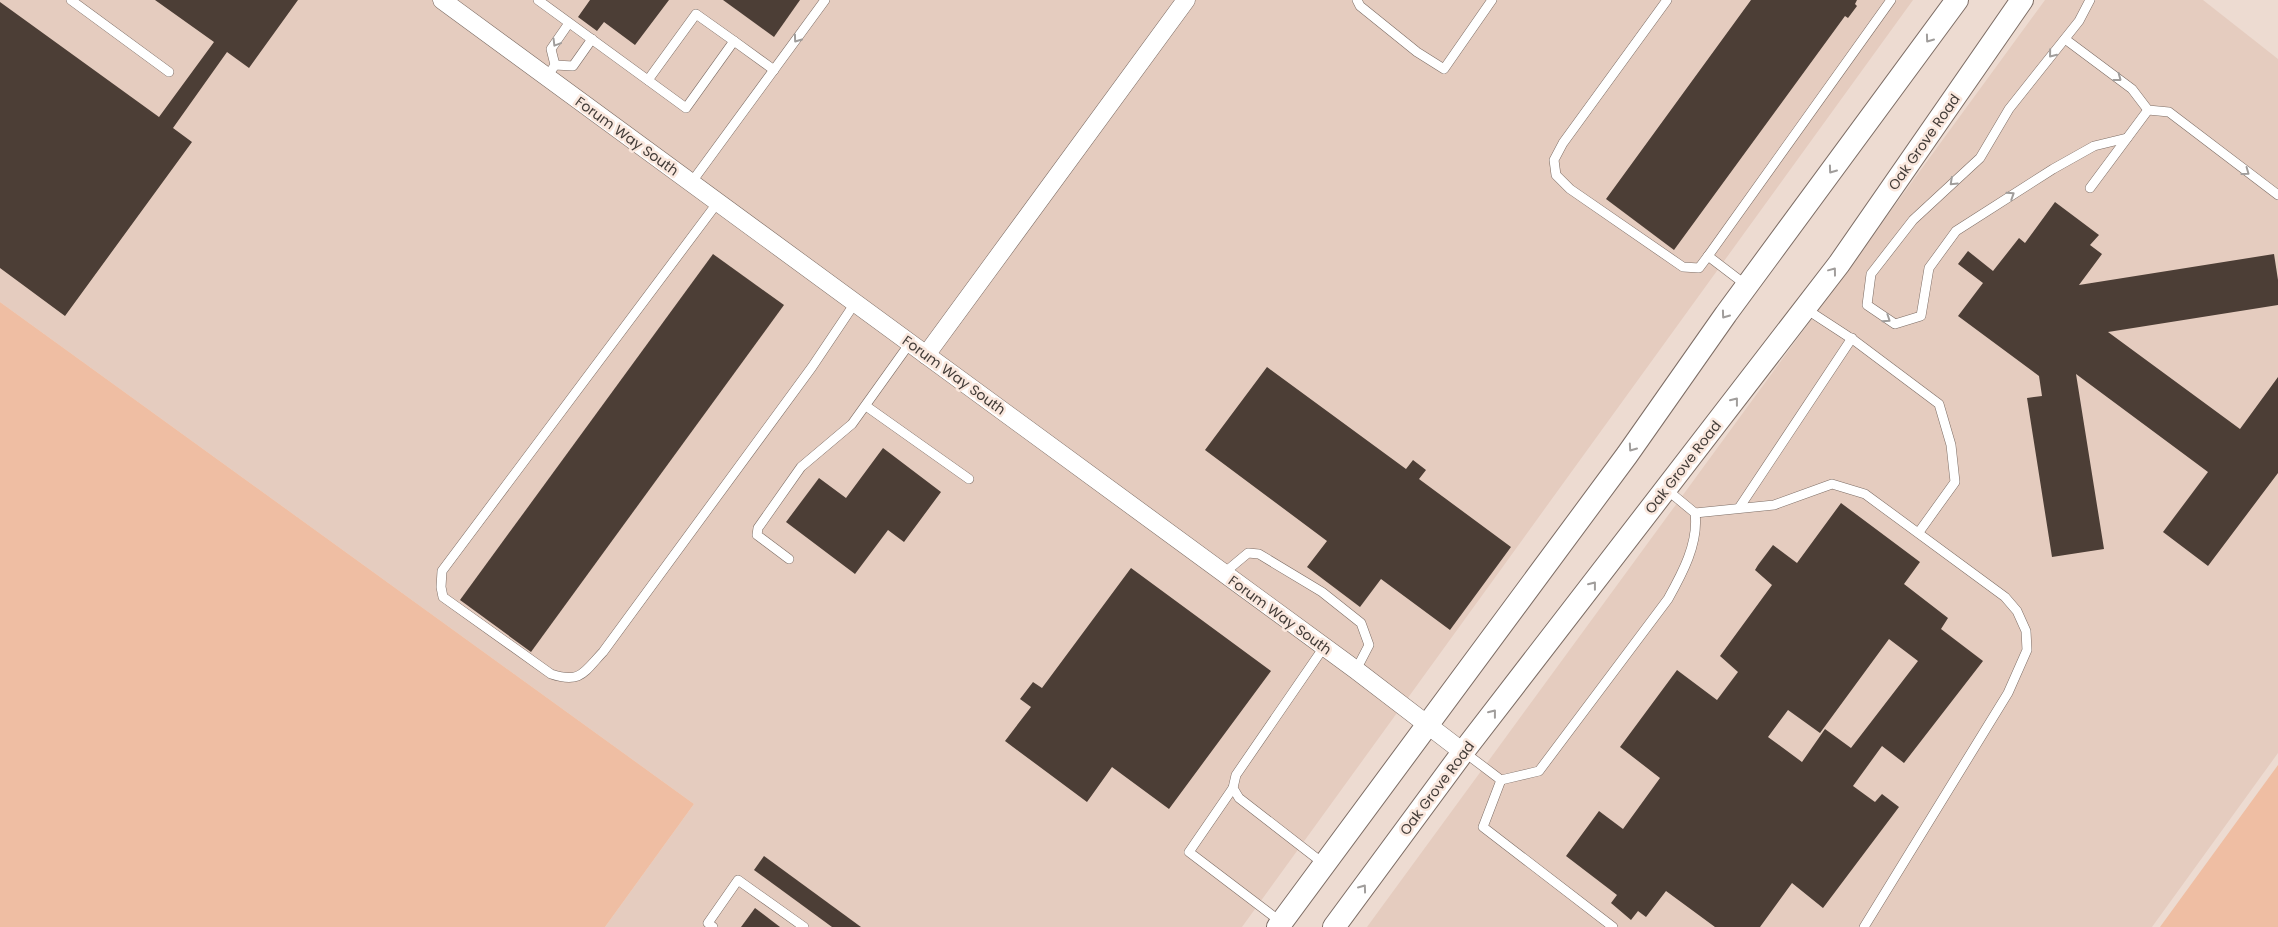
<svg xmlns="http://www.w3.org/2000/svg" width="2278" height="927" viewBox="0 0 2278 927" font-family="Poppins,sans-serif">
	<rect width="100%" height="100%" fill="#eddbd1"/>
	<g fill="#e5ccbf">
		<path d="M0 0H1913L1242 927H605L694 804 0 302Z"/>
		<path d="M2045 0H2203L2278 59V753L2152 927H1367Z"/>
	</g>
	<g fill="#efbea3">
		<path d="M0 302 694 804 605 927H0Z"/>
		<path d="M2278 765V927H2160Z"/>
	</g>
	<g fill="#4c3e36" fill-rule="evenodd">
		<path d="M155 0H298L249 68 227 52 173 128 192 142 65 316 0 268V2L159 117 214 42Z"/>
		<path d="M590 0H669L635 45 604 22 597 31 578 17Z"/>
		<path d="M723 0H800L774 37Z"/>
		<path d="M1751 0H1857L1855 4 1857 6 1848 18 1845 16 1674 250 1606 199Z"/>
		<path d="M2055 202 2099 235 2090 245 2102 254 2079 285 2274 254 2278 280V305L2108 332 2240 429 2278 377V473L2208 566 2163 532 2208 472 2076 374 2104 549 2052 557 2027 398 2042 396 2039 376 1958 316 1983 283 1958 264 1968 251 1993 271 2019 238 2025 243Z"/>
		<path d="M713 254 784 305 531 652 460 600Z"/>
		<path d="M1267 367 1406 469 1413 460 1426 470 1419 479 1511 547 1450 630 1381 579 1360 607 1307 567 1327 541 1205 450Z"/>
		<path d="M883 448 941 492 904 542 888 530 855 574 786 522 819 478 846 498Z"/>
		<path d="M1841 503 1920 562 1904 584 1948 618 1941 629 1983 661 1904 763 1882 746 1853 786 1875 802 1882 794 1899 807 1823 908 1792 883 1760 927H1715L1666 891 1646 917 1638 911 1631 920 1611 903 1617 895 1566 856 1599 811 1623 829 1660 778 1620 747 1677 670 1717 700 1738 672 1720 656 1772 585 1755 570 1758 565 1773 545 1797 563ZM1889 639 1918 661 1851 748 1825 729 1802 762 1768 737 1788 710 1820 733Z"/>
		<path d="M1131 568 1271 671 1169 809 1112 767 1087 802 1005 741 1031 707 1020 699 1033 682 1042 688Z"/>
		<path d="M764 856 861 927H832L754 870Z"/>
		<path d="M755 908 780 927H741Z"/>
	</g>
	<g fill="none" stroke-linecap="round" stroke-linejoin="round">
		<defs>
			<g id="service">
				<path d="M71 0 169 72"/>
				<path d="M538 0 686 108 734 41 774 70"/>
				<path d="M1357 0 1360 6 1417 52 1444 69 1492 0"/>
				<path d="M1667 0 1563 143 1554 160 1556 175 1570 189 1683 267 1699 268 1708 256 1746 285"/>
				<path d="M2090 0 2079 21 2009 109 1980 158 1913 220 1871 274 1867 305 1895 324 1921 316 1929 268 1956 231 2053 169 2094 146 2127 138"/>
				<path d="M2065 39 2132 89 2148 110 2169 112 2278 195"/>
				<path d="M555 65 573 66 592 39"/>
				<path d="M547 77 555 65 551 49 569 23"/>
				<path d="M648 80 696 14 734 41"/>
				<path d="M691 183 825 0"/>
				<path d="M2090 188 2148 110"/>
				<path d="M718 202 442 571 441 587 443 597 551 674C581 684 584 672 603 652L812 367 855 303"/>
				<path d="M1708 256 1891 0"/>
				<path d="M1806 309 1855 341 1939 404 1951 445 1955 482 1919 532"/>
				<path d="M866 406 969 479"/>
				<path d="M1739 508 1852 338"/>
				<path d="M1695 513 1774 505 1832 484 1865 494 2005 597 2017 611 2026 631 2027 650 2008 693 1864 927"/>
				<path d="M789 559 757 535 758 528 801 467 852 424 910 343"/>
				<path d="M1224 573 1248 553 1259 554 1322 592 1361 623 1369 645 1356 670"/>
				<path d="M1324 647 1236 775 1233 788 1239 798 1324 864"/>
				<path d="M1464 752 1501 780 1539 771 1668 599C1682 574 1699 543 1695 513L1666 489"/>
				<path d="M1501 780 1483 827 1613 927"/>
				<path d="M1233 788 1189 852 1281 922"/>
				<path d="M713 927 708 923 738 880 804 927"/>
			</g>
			<g id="minor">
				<path d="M442 0 1356 670 1463 752"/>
				<path d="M926 355 1186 0"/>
			</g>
			<g id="tertiary">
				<path d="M1278 927 1627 455 1726 314 1957 0"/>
				<path d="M1334 927 1463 752 1839 264 2022 0"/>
			</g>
		</defs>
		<use href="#service" stroke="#7d6d65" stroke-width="10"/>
		<use href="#minor" stroke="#7d6d65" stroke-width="19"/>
		<use href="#tertiary" stroke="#7d6d65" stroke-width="24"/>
		<use href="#service" stroke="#fff" stroke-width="9"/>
		<use href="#minor" stroke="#fff" stroke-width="18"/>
		<use href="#tertiary" stroke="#fff" stroke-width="22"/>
	</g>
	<defs><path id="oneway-chevron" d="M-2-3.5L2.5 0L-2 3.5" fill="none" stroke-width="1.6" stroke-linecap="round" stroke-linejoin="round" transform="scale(1.25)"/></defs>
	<g stroke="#a09d9b">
		<use href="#oneway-chevron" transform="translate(797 39) rotate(126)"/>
		<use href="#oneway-chevron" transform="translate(1929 39) rotate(126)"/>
		<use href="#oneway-chevron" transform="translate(556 43) rotate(121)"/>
		<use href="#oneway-chevron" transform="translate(2052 54) rotate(129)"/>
		<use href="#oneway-chevron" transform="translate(2118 78) rotate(37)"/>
		<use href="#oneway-chevron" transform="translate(1832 170) rotate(126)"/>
		<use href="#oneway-chevron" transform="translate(2246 172) rotate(36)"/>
		<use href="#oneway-chevron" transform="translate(1953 182) rotate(137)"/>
		<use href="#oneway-chevron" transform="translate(2011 195) rotate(-33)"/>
		<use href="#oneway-chevron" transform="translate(1833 271) rotate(-53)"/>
		<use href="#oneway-chevron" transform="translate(1725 315) rotate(126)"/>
		<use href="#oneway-chevron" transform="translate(1887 319) rotate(34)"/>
		<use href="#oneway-chevron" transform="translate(1735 401) rotate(-52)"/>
		<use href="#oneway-chevron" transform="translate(1632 448) rotate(125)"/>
		<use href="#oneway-chevron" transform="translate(1593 585) rotate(-52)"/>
		<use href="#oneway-chevron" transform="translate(1493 713) rotate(-52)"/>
		<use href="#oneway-chevron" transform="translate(1363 888) rotate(-54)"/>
	</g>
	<g text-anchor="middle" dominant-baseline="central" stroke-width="5" stroke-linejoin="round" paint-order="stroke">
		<g font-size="14" fill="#423b37" stroke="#fae8de">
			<text transform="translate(627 136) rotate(36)">Forum Way South</text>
			<text transform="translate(1924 142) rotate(-55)">Oak Grove Road</text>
			<text transform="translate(954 375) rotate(36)">Forum Way South</text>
			<text transform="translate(1683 467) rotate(-52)">Oak Grove Road</text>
			<text transform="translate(1280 615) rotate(36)">Forum Way South</text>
			<text transform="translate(1437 788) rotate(-53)">Oak Grove Road</text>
		</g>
	</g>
</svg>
